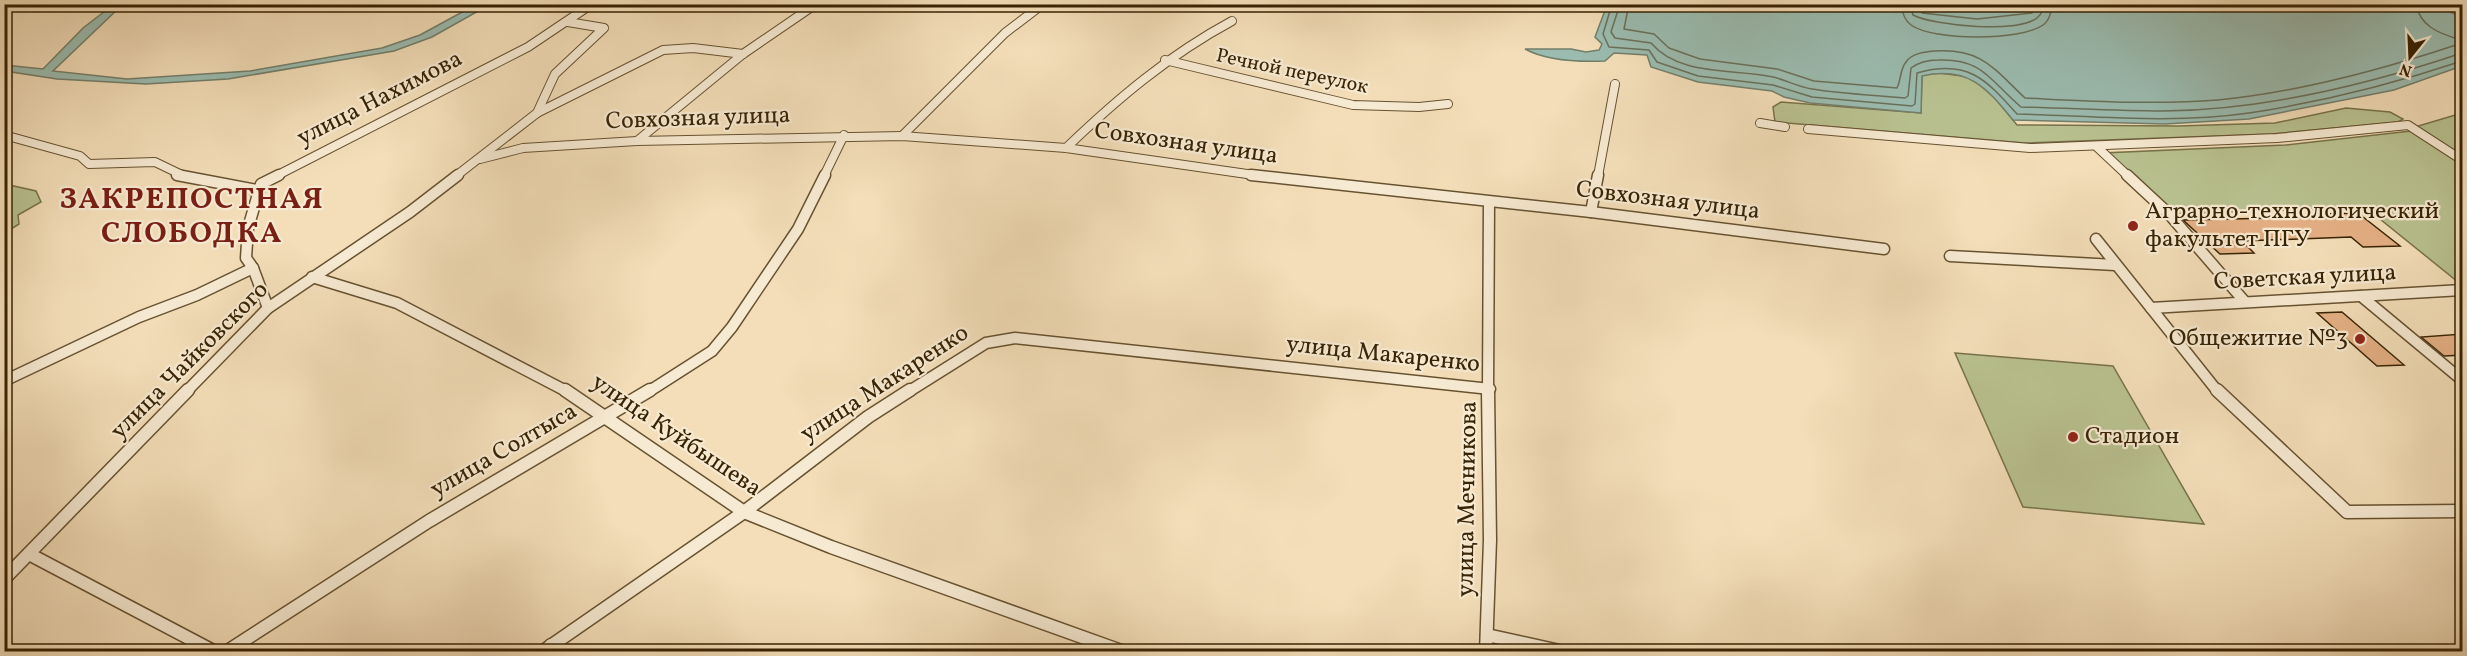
<svg xmlns="http://www.w3.org/2000/svg" width="2467" height="656" viewBox="0 0 2467 656" font-family="Vollkorn,serif">
	<rect width="100%" height="100%" fill="#f3deb9"/>
	<filter id="stains"><feTurbulence type="fractalNoise" baseFrequency=".00333" numOctaves="4"/><feColorMatrix values="0 0 0 0 .2 0 0 0 0 .09 0 0 0 0 .02 0 0 0 .5 -.17"/></filter>
	<radialGradient id="worn" r=".72"><stop offset=".6" stop-color="#630" stop-opacity="0"/><stop offset="1" stop-color="#630" stop-opacity=".3"/></radialGradient>
	<g fill="#b9c190" stroke="#78724a" stroke-width="1.5">
		<path d="M1939 73 1970 77 1994 97 2017 125 2178 126 2275 123 2346 108 2390 112 2403 119 2398 122 2271 134 2025 143 1775 122 1773 107 1781 102 1921 113 1922 75Z"/>
		<path d="M2462 113V156L2415 127Z"/>
		<path d="M2411 131 2462 164V282H2458L2365 207 2169 214 2103 153 2285 145Z"/>
		<path d="M5 184 36 191 41 202 18 215 19 224 5 233Z"/>
		<path d="M1955 353 2113 366 2204 524 2023 507Z"/>
	</g>
	<g fill="#9bbcb0" stroke="#737f6b" stroke-width="1.5">
		<path d="M113 5H122L53 71 127 79 250 71 382 48 420 35 475 5H489L432 37 394 51 228 79 146 84 57 79 5 71V65L43 69 83 28Z"/>
		<path d="M1607 5 1907 4C1953 12 1996 14 2043 4L2433 5 2462 17V66L2394 90 2249 119 2165 124 2013 120C1986 87 1968 66 1922 76L1921 113 1810 103 1784 97 1772 91 1698 82 1651 67 1647 55 1614 53 1605 61C1580 62 1547 61 1525 49H1571L1586 52 1599 50 1602 44 1595 37Z"/>
	</g>
	<g fill="none" stroke-linecap="round" stroke-linejoin="round">
		<g stroke="#6a705a" stroke-width="1.5">
			<path d="M1612 4 1603 34 1609 47 1649 50 1657 62 1698 76 1773 85 1812 97 1912 106 1915 104 1917 73C1967 59 1985 78 2017 114 2093 116 2174 124 2249 113 2322 102 2393 84 2462 61"/>
			<path d="M1620 4 1611 32 1615 38 1651 43C1680 77 1733 68 1773 77 1786 80 1798 87 1812 89 1843 94 1874 95 1905 98L1908 96 1911 68C1919 62 1928 60 1938 60 1983 58 1990 81 2021 107 2068 108 2116 111 2163 111 2264 110 2367 85 2462 53"/>
			<path d="M1629 4 1624 29 1654 34 1669 48 1700 59 1777 69 1814 81 1897 88C1901 80 1900 69 1906 62 1912 53 1925 52 1935 51 1982 48 1994 69 2025 98 2089 101 2154 105 2218 100 2300 92 2381 70 2459 44L2458 39C2438 33 2420 26 2416 4"/>
			<path d="M1901 4C1902 12 1904 20 1911 25 1933 41 2021 41 2043 25 2050 20 2051 12 2052 4"/>
			<path d="M1910 4 1913 15C1934 26 2021 34 2038 17 2042 14 2043 9 2043 4"/>
			<path d="M1918 4 1922 13 1977 19 2032 13 2036 4"/>
		</g>
	</g>
	<g fill="#e5b085" stroke="#382303" stroke-width="1.5">
		<path d="M2358 213 2400 246 2363 247 2351 237 2242 241 2254 253 2220 254 2183 220 2328 217 2325 214Z"/>
		<path d="M2342 312 2404 365 2377 366 2317 313Z"/>
		<path d="M2463 334V355L2444 356 2421 337Z"/>
	</g>
	<g fill="none" stroke-linecap="round" stroke-linejoin="round">
		<defs>
			<g id="street-far2">
				<path d="M2450 4 2462 10"/>
				<path d="M1165 60 1353 105 1419 107 1448 104"/>
				<path d="M537 113 663 50 693 48 743 54"/>
				<path d="M1760 123 1785 127"/>
				<path d="M1808 129 2030 148 2277 138 2408 125 2462 160"/>
				<path d="M4 135 80 156 89 164 155 162 184 176"/>
				<path d="M902 136 1005 33 1043 4"/>
				<path d="M637 141 743 54 816 4"/>
				<path d="M2096 146 2128 176"/>
				<path d="M1066 148C1117 99 1169 55 1232 21"/>
				<path d="M480 159 523 148 637 141 902 136 1066 148 1261 176"/>
				<path d="M276 176 528 47 592 4"/>
				<path d="M456 176 537 113 555 74 604 28 568 22"/>
				<path d="M824 176 844 135"/>
				<path d="M1598 176 1615 84"/>
			</g>
			<g id="street-far1">
				<path d="M177 175 257 190"/>
				<path d="M1251 175 1591 212 1884 249"/>
				<path d="M2127 175 2169 214 2245 302"/>
				<path d="M1591 212 1598 175"/>
				<path d="M2096 239 2218 392"/>
				<path d="M1950 256 2115 265"/>
				<path d="M312 277 397 303 568 392"/>
				<path d="M2361 296 2462 380"/>
				<path d="M268 308 253 268 246 258 248 228 261 184 279 175"/>
				<path d="M2151 308 2462 290"/>
				<path d="M4 381 139 317 197 295 253 268"/>
				<path d="M186 392 268 308 410 212 458 175"/>
				<path d="M648 392 712 351 732 327 798 229 825 175"/>
				<path d="M908 392 986 343 1015 338 1490 389"/>
				<path d="M1488 392 1489 202"/>
			</g>
			<g id="street">
				<path d="M565 390 744 512 831 547 1124 652"/>
				<path d="M2217 390 2347 512 2462 511"/>
				<path d="M29 554 215 652"/>
				<path d="M4 579 188 390"/>
				<path d="M1487 635 1564 652"/>
				<path d="M551 645 565 652"/>
				<path d="M226 652 429 521 650 390"/>
				<path d="M542 652 744 512 868 417 910 390"/>
				<path d="M1486 652 1490 540 1488 390"/>
			</g>
		</defs>
		<use href="#street-far2" stroke="#675230" stroke-width="10"/>
		<use href="#street-far1" stroke="#675230" stroke-width="13"/>
		<use href="#street" stroke="#675230" stroke-width="15"/>
		<use href="#street-far2" stroke="#f7ead2" stroke-width="8"/>
		<use href="#street-far1" stroke="#f7ead2" stroke-width="10"/>
		<use href="#street" stroke="#f7ead2" stroke-width="12"/>
	</g>
	<g fill="#8f2418" stroke="#f7ead2" stroke-width="2">
		<circle cx="2133" cy="226" r="6"/>
		<circle cx="2360" cy="339" r="6"/>
		<circle cx="2073" cy="437" r="6"/>
	</g>
	<g text-anchor="middle" dominant-baseline="central" stroke-width="4.5" stroke-linejoin="round" paint-order="stroke">
		<g font-size="20" fill="#382303" stroke="#f7ead2">
			<text transform="translate(1292 72) rotate(12)">Речной переулок</text>
		</g>
		<g font-size="24" fill="#382303" stroke="#f7ead2">
			<text transform="translate(380 99) rotate(-27)">улица Нахимова</text>
			<text transform="translate(698 119) rotate(-2)">Совхозная улица</text>
			<text transform="translate(1186 144) rotate(8)">Совхозная улица</text>
			<text transform="translate(1668 201) rotate(7)">Совхозная улица</text>
			<text transform="translate(2305 278) rotate(-3)">Советская улица</text>
			<text transform="translate(1383 355) rotate(6)">улица Макаренко</text>
			<text transform="translate(190 361) rotate(-45)">улица Чайковского</text>
			<text transform="translate(885 384) rotate(-33)">улица Макаренко</text>
			<text transform="translate(676 436) rotate(34)">улица Куйбышева</text>
			<text transform="translate(504 451) rotate(-30)">улица Солтыса</text>
			<text transform="translate(1468 499) rotate(-89)">улица Мечникова</text>
		</g>
		<g font-size="24" fill="#382303" stroke="#f7ead2" text-anchor="start">
			<text x="2145" y="212">Аграрно-технологический<tspan x="2145" dy="28">факультет ПГУ</tspan></text>
			<text x="2348" y="339" text-anchor="end">Общежитие №3</text>
			<text x="2085" y="437">Стадион</text>
		</g>
		<g font-size="30" font-weight="bold" letter-spacing="1.5" fill="#7a1f14" stroke="#f7ead2">
			<text x="192" y="200">ЗАКРЕПОСТНАЯ<tspan x="192" dy="34">СЛОБОДКА</tspan></text>
		</g>
	</g>
	<rect width="2467" height="656" fill="none" stroke="#f3deb9" stroke-width="24"/>
	<rect x="6" y="6" width="2455" height="644" fill="none" stroke="#382303" stroke-width="3"/>
	<rect x="12" y="12" width="2443" height="632" fill="none" stroke="#382303" stroke-width="1.5"/>
	<g transform="translate(2410 57) rotate(198)" stroke="#f7ead2" stroke-width="4.5" paint-order="stroke">
	<path d="M0-4.5L10 22L0 15L-10 22Z" fill="#382303"/>
	<text y="-9" font-size="16" font-weight="bold" text-anchor="middle" fill="#382303">N</text>
	</g>
	<rect width="100%" height="100%" filter="url(#stains)"/>
	<rect width="100%" height="100%" fill="url(#worn)"/>
</svg>
